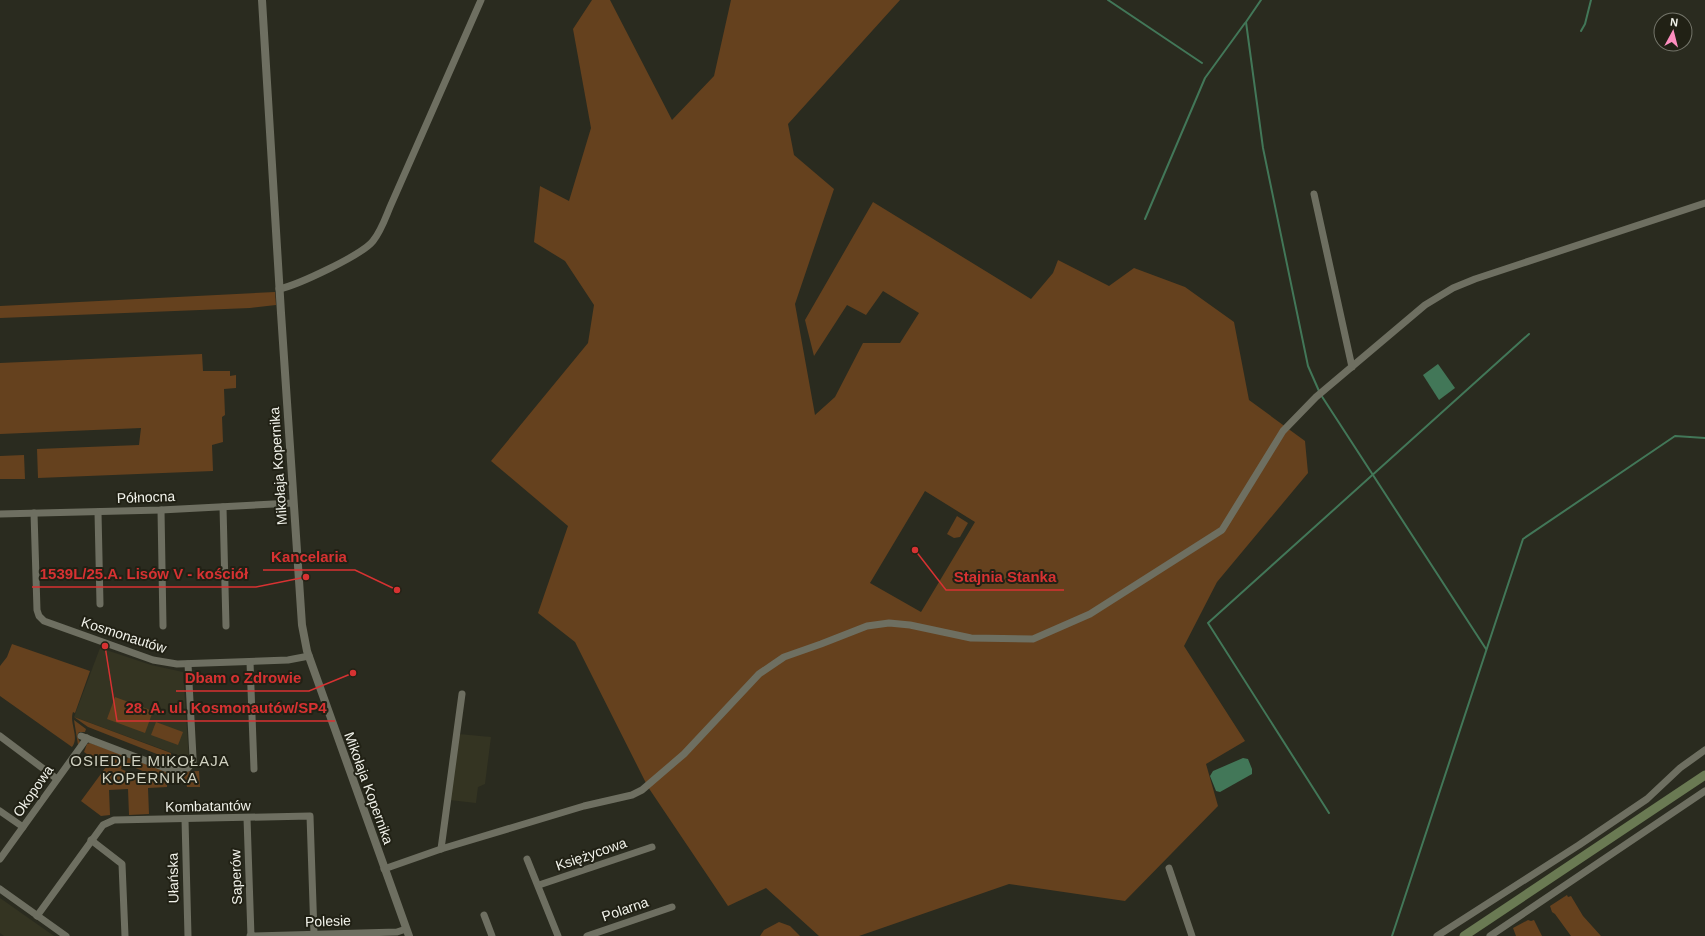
<svg xmlns="http://www.w3.org/2000/svg" width="1705" height="936" viewBox="0 0 1705 936" font-family="Helvetica,sans-serif">
	<rect width="100%" height="100%" fill="#2a2b1f"/>
	<g fill="#343422">
		<path d="M100 648 151 665 183 672 189 759 74 717Z"/>
		<path d="M459 734 491 737 485 784 478 787 476 803 450 800Z"/>
		<path d="M0 898 54 936H4L0 933Z"/>
	</g>
	<g fill="#65411e" fill-rule="evenodd">
		<path d="M592 0H610L672 120 714 76 731 0H900L788 124 794 155 834 189 795 304 815 415 835 397 863 343H900L919 313 883 291 866 315 847 305 814 356 805 320 873 202 1031 299 1053 273 1058 260 1109 286 1134 268 1185 287 1234 322 1249 400 1305 441 1308 473 1217 582 1184 646 1245 741 1206 764 1218 806 1125 901 1009 884 859 936H819L766 888 728 906 648 787 575 642 538 613 568 526 491 461 588 343 594 305 565 261 534 242 540 186 569 201 591 128 573 29ZM925 491 975 522 921 612 870 583Z"/>
		<path d="M275 292 276 305 250 308 0 318V306Z"/>
		<path d="M202 354 203 371H230V376L236 375V388L224 389 225 415 222 417 223 442 212 445 213 471 38 478 37 449 139 445 141 428 0 434V363Z"/>
		<path d="M24 455 25 479H0V456Z"/>
		<path d="M957 516 968 523 960 537 954 538 947 534Z"/>
		<path d="M12 644 90 671 75 713 73 712C69 723 80 738 72 747L0 696V666L7 657Z"/>
		<path d="M115 697 153 711 145 733 107 719Z"/>
		<path d="M74 717 171 753V756L167 758 88 727Z"/>
		<path d="M74 720 86 729 85 732H79L77 736 80 742 78 745Z"/>
		<path d="M156 722 183 732 178 745 151 735Z"/>
		<path d="M90 743 126 756 121 769 143 778 145 772 126 764 128 757 166 772 199 771 200 787H187L186 782 167 783V787L148 788 149 814 129 815 128 789 109 790 110 815 101 816 81 801 106 767 84 752 87 744Z"/>
		<path d="M1567 895 1568 897 1571 896 1583 916 1601 936H1571L1555 914 1552 912 1550 906Z"/>
		<path d="M1528 920 1531 921 1534 920 1542 936H1516L1513 928Z"/>
		<path d="M779 922 790 926 800 936H760L764 930Z"/>
	</g>
	<g fill="#427758">
		<path d="M1438 364 1455 388 1439 400 1423 375Z"/>
		<path d="M1243 758 1248 759 1252 769V774L1220 792 1216 791 1210 776 1213 771Z"/>
	</g>
	<g fill="none" stroke-linecap="round" stroke-linejoin="round">
		<g stroke="#427758" stroke-width="2">
			<path d="M1108 0 1202 63"/>
			<path d="M1261 0 1246 22 1263 148 1308 366 1319 391"/>
			<path d="M1581 31 1585 24 1591 0"/>
			<path d="M1145 219 1205 78 1245 23"/>
			<path d="M1321 395 1486 649"/>
			<path d="M1329 813 1208 623 1529 334"/>
			<path d="M1392 936 1523 539 1675 436 1705 438"/>
		</g>
		<g stroke="#6e6f61" stroke-width="7">
			<path d="M1314 194 1352 367"/>
			<path d="M279 289C298 285 362 255 373 241 381 231 385 219 390 207L481 0"/>
			<path d="M223 507 226 626"/>
			<path d="M161 510 163 626"/>
			<path d="M98 512 100 604"/>
			<path d="M34 513 37 610 39 616 44 621 153 660 177 664 288 660 309 656"/>
			<path d="M0 514 161 510 293 503"/>
			<path d="M250 662 254 769"/>
			<path d="M0 736 57 779"/>
			<path d="M81 736 165 768 175 770 188 768 193 762V757L188 664"/>
			<path d="M0 811 23 827"/>
			<path d="M247 818 251 936"/>
			<path d="M185 819 188 936"/>
			<path d="M91 840 122 864 125 936"/>
			<path d="M441 849 462 694"/>
			<path d="M0 859 87 738"/>
			<path d="M527 859 558 936"/>
			<path d="M1169 868 1192 936"/>
			<path d="M384 869 441 849 584 806 632 795 642 790 684 754 759 674 784 657 821 644 867 626 889 623 910 625 971 638 1033 639 1090 614 1222 530 1283 431 1316 397 1425 305 1453 288 1475 279 1705 203"/>
			<path d="M539 885 652 847"/>
			<path d="M0 889 66 936"/>
			<path d="M484 915 492 936"/>
			<path d="M37 916 103 825 114 820 310 816 314 934"/>
			<path d="M250 936 397 932 406 929"/>
			<path d="M587 936 672 907"/>
			<path d="M1437 936 1579 845 1647 799 1680 768 1705 750"/>
			<path d="M1490 936 1705 791"/>
		</g>
		<path stroke="#6e6f61" stroke-width="8" d="M262 0 281 313 302 625 307 651 317 679 409 936"/>
		<path stroke="#6a7a53" stroke-width="9" d="M1464 936 1705 775"/>
	</g>
	<g text-anchor="middle" dominant-baseline="central" stroke-width="4" stroke-linejoin="round" paint-order="stroke">
		<g font-size="14" fill="#f1f2ea" stroke="#212115">
			<text transform="translate(278 466) rotate(-94)">Mikołaja Kopernika</text>
			<text transform="translate(146 497) rotate(-2)">Północna</text>
			<text transform="translate(124 635) rotate(18)">Kosmonautów</text>
			<text transform="translate(369 788) rotate(70)">Mikołaja Kopernika</text>
			<text transform="translate(33 791) rotate(-55)">Okopowa</text>
			<text transform="translate(208 806) rotate(-1)">Kombatantów</text>
			<text transform="translate(591 854) rotate(-19)">Księżycowa</text>
			<text transform="translate(236 877) rotate(-92)">Saperów</text>
			<text transform="translate(173 878) rotate(-91)">Ułańska</text>
			<text transform="translate(625 909) rotate(-19)">Polarna</text>
			<text transform="translate(328 921) rotate(-2)">Polesie</text>
		</g>
		<g font-size="15" letter-spacing="1" fill="#d1d2c2" stroke="#212115">
			<text x="150" y="760">OSIEDLE MIKOŁAJA<tspan x="150" dy="17">KOPERNIKA</tspan></text>
		</g>
	</g>
	<path fill="none" stroke="#d73232" stroke-width="1.5" d="M397 590L355 570H263M306 577L256 587H32M915 550L946 590H1064M353 673L309 691H176M105 646L117 721H335"/>
	<g fill="#d73232" stroke="#212115" stroke-width="1.5">
		<circle cx="397" cy="590" r="4"/>
		<circle cx="306" cy="577" r="4"/>
		<circle cx="915" cy="550" r="4"/>
		<circle cx="353" cy="673" r="4"/>
		<circle cx="105" cy="646" r="4"/>
	</g>
	<g font-size="15" text-anchor="middle" font-weight="bold" fill="#d73232" stroke="#212115" stroke-width="4" stroke-linejoin="round" paint-order="stroke">
		<text x="309" y="562">Kancelaria</text>
		<text x="144" y="579">1539L/25.A. Lisów V - kościół</text>
		<text x="1005" y="582">Stajnia Stanka</text>
		<text x="243" y="683">Dbam o Zdrowie</text>
		<text x="226" y="713">28. A. ul. Kosmonautów/SP4</text>
	</g>
	<g transform="translate(1673 32) rotate(7)"><circle r="19" fill="#212115" stroke="#74756a"/>
	<path d="M0-3L7 15L0 10L-7 15Z" fill="#fd8ebf"/>
	<text y="-6" font-size="11" font-weight="bold" text-anchor="middle" fill="#f1f2ea">N</text>
	</g>
</svg>
